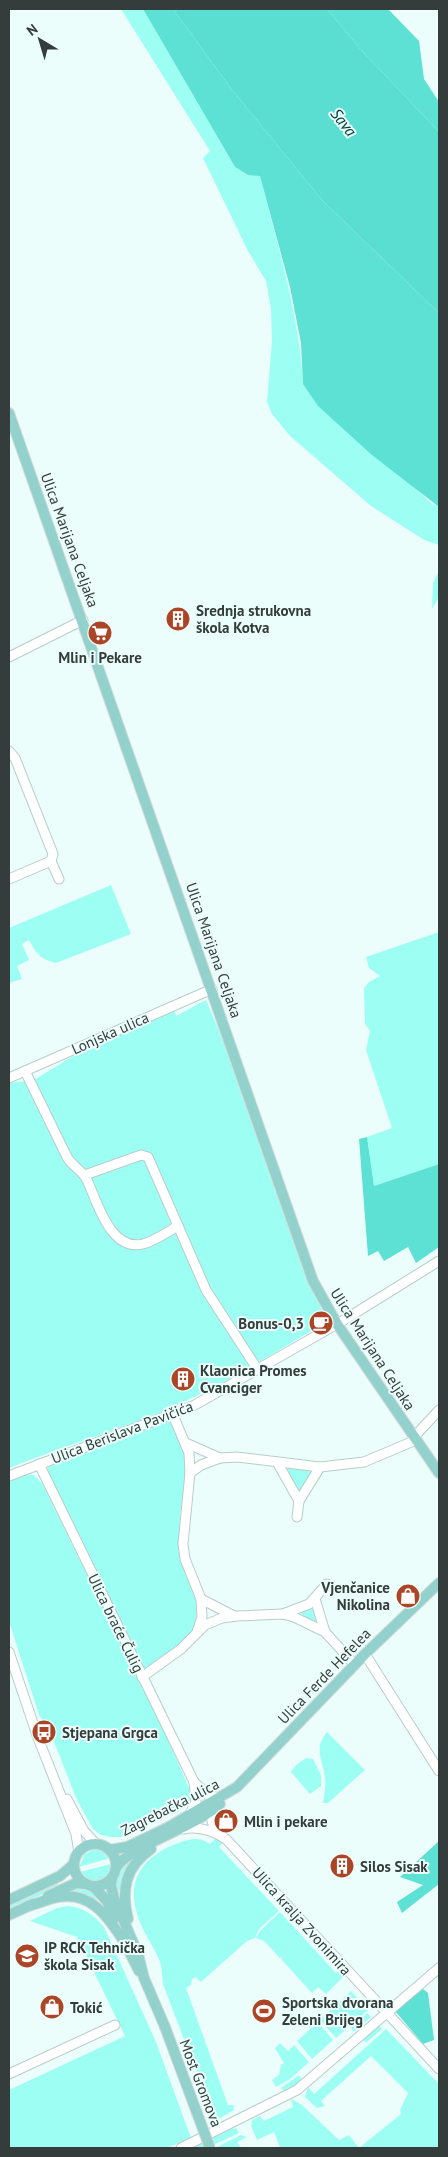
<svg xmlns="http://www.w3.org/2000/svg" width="448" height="2157" viewBox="0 0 448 2157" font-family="'PT Sans',sans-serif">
	<rect width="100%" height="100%" fill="#ecfefc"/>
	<g fill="#9dfff3">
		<path d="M121 9H143L235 167 248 175H260C277 245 299 312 303 384L431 503 439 507V545L424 540 371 506 290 436 272 414 267 402 272 341 271 309 266 281 248 251 203 158 210 151Z"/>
		<path d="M439 571V597L432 609 433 583Z"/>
		<path d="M111 885 131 934 56 963C40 959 36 953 29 940L22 944 29 960 17 966 22 979 9 983V928Z"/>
		<path d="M439 932V1164L374 1186 367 1137 392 1128 366 1050 370 1031 365 1024 364 988 369 982 380 976 369 968 366 957Z"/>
		<path d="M206 1000 229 1054 303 1269 327 1321C279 1350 229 1382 177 1405 122 1429 64 1446 9 1468V1083L34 1080 88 1047 174 1009 176 1016Z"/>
		<path d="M168 1420 171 1421C176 1431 181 1442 185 1453 189 1468 185 1486 182 1502 179 1517 179 1536 181 1551 185 1582 203 1595 194 1628 190 1642 158 1661 146 1670L144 1669 47 1471 48 1467 54 1462Z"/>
		<path d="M289 1467 309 1471 311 1474 299 1493 286 1471Z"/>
		<path d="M24 1475H34L42 1483 170 1744 189 1788 191 1800 186 1807 121 1837H110L101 1835 93 1829 76 1798 50 1731 39 1715 9 1621V1482Z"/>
		<path d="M312 1607 317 1619 315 1622 301 1614 302 1611Z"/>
		<path d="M327 1732 365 1770 328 1803H323C324 1795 326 1787 325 1778 323 1760 313 1749 327 1732Z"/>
		<path d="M306 1758 313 1759 321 1775V1786L310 1794 291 1772 296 1765Z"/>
		<path d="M217 1837 223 1842 219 1847 279 1911 259 1929 255 1938 247 1941 201 1982 196 1977 192 1979 191 1985 186 1988 228 2105H233L234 2110 215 2121 163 1984C162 1978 162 1971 161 1965 157 1952 148 1940 142 1927 124 1887 136 1859 178 1843 189 1839 200 1836 210 1844Z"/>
		<path d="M94 1849 103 1851 110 1858 79 1867 85 1854Z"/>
		<path d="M127 1860 128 1865 122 1877 120 1890 115 1891 117 1880Z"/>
		<path d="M111 1864C110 1876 102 1883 90 1881L80 1872Z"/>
		<path d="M57 1881 59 1886 9 1911V1904Z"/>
		<path d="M71 1888 91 1891 100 1898 95 1901 74 1893Z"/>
		<path d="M67 1906C83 1907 94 1915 104 1927L156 2042 191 2138 167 2148H9V2090L125 2036 77 1937 30 1921 57 1908Z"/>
		<path d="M280 1912 336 1973 342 1970 346 1974 326 1994 318 1987 312 1993 281 1959 282 1956 280 1958 264 1941 256 1938 260 1931Z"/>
		<path d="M351 1991 368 2010 336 2038 320 2020Z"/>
		<path d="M367 2013 371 2017 354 2032 351 2028Z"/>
		<path d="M318 2022 333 2040 312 2059 297 2041Z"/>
		<path d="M378 2024 382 2029 366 2043 362 2039Z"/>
		<path d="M386 2029 439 2084V2148H280L274 2132 257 2140 251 2126 252 2120 260 2116 264 2121 293 2107 291 2099 302 2105 339 2140 349 2135 359 2148 401 2114 400 2110 408 2093 371 2056 321 2101 325 2106 317 2108 305 2097 308 2087 314 2094Z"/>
		<path d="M280 2043 288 2051 294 2045 309 2062 290 2079 276 2087 272 2080 279 2075 281 2065 284 2063 275 2048Z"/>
		<path d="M299 2075 302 2080 300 2082 285 2092 281 2088Z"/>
		<path d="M236 2128 239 2133 207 2148H193L224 2131Z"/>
		<path d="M241 2135 247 2137 237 2142 241 2148H215Z"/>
	</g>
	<g fill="#5de1d4">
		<path d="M143 9H173L230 87 322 200 439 313V507L372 455 318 406 303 384 301 343 290 287 260 176 248 175 235 167Z"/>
		<path d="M327 9H388L419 41 424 79 439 102V132L361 50Z"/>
		<path d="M367 1137 374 1186 439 1164V1247L416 1263 408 1247 384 1261 378 1251 368 1256 359 1139Z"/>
		<path d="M439 1841V1884L402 1913 397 1902 423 1885 400 1877Z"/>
		<path d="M423 1989 428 1993 434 2040 423 2044 395 2011Z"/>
	</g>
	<path fill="#59ded1" d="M173 9H327L361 50 439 132V313L322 200 230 87Z"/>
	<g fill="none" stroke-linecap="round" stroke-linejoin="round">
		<defs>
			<g id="minor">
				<path d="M9 657 83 620"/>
				<path d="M9 751 15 758 53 854 51 861 59 879"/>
				<path d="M9 879 51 861"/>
				<path d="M25 1071 67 1157C72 1166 83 1171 87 1180 97 1201 110 1252 143 1244 155 1241 167 1232 178 1226"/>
				<path d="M9 1078 212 989"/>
				<path d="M85 1175 141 1155 148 1157 206 1290 258 1370"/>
				<path d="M173 1415 189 1453 190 1473 183 1544 185 1559 201 1599 234 1616"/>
				<path d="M414 1437 439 1410"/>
				<path d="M186 1443 220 1458 237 1457 320 1467 364 1462 416 1440"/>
				<path d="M277 1462 299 1501 297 1517"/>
				<path d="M39 1464 194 1782 196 1802 189 1816"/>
				<path d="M190 1473 201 1465 220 1458"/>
				<path d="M9 1476 193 1406 344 1320 439 1261"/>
				<path d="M299 1501 320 1467"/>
				<path d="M315 1599 325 1632"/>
				<path d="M283 1614 309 1604 327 1584"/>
				<path d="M197 1632 202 1617 201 1599"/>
				<path d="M9 1652 38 1738 76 1834 79 1853"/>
				<path d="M365 1654 439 1771"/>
				<path d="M142 1677 181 1649 205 1625 222 1618 237 1616 283 1614 294 1617 325 1632 355 1665"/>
				<path d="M194 1782 208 1795 220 1798"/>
				<path d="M67 1799 84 1831 96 1844"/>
				<path d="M212 1811V1821L216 1833"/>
				<path d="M183 1829C199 1826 212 1830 226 1839L439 2069"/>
				<path d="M9 2074 115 2025"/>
				<path d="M181 2148 297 2090 439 1968"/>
			</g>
			<g id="major">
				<path d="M9 413 313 1281 337 1324 439 1473"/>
				<circle cx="95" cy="1865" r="21"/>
				<path d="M109 1850 127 1847 167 1828 237 1787 365 1654 439 1583"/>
				<path d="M116 1868C127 1847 196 1827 220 1804"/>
				<path d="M112 1878 111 1886 114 1898 138 1954 144 1978 165 2027"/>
				<path d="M93 1886 107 1901 114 1919"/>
				<path d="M48 1896 76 1883 86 1884"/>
				<path d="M9 1900 60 1876 74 1864"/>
				<path d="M28 1906C37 1904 45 1900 54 1898 90 1889 107 1916 125 1943"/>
				<path d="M9 1915 33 1904"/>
				<path d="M128 1919C121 1890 125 1867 151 1849"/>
				<path d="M122 1937 139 1971"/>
			</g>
		</defs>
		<use href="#minor" stroke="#b8cdca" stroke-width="11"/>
		<use href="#major" stroke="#dadcdc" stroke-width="12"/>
		<use href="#minor" stroke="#fff" stroke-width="9"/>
		<use href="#major" stroke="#93d2cc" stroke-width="10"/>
		<defs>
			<path id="major-bridge" d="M165 2027 210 2148"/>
		</defs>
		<use href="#major-bridge" stroke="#dadcdc" stroke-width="12" stroke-linecap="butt"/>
		<use href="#major-bridge" stroke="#93d2cc" stroke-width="10"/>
	</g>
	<defs>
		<symbol id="building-disc" viewBox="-11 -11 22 22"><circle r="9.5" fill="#ac4426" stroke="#ecfefc"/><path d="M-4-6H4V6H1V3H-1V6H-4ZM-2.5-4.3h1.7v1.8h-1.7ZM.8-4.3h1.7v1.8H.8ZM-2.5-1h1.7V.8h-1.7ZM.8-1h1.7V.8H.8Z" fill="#fff"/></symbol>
		<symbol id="supermarket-disc" viewBox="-11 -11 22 22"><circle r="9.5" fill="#ac4426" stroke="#ecfefc"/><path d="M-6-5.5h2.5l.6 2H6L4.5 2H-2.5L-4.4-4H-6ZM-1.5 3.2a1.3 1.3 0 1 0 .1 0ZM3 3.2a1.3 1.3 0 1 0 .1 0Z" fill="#fff"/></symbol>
		<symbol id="cafe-disc" viewBox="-11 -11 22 22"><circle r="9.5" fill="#ac4426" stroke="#ecfefc"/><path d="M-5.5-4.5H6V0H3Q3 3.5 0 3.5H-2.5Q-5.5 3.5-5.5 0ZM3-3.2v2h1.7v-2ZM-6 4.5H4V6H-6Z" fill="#fff"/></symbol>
		<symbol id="shop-disc" viewBox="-11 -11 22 22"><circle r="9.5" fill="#ac4426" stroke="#ecfefc"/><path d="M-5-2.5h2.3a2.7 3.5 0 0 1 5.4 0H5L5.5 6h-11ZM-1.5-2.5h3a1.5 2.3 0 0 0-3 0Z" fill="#fff"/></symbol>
		<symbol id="bus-disc" viewBox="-11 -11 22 22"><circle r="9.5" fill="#ac4426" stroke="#ecfefc"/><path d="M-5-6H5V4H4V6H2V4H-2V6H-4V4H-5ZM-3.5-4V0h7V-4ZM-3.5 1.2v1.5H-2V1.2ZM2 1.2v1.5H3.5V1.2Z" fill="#fff"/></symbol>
		<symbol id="school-disc" viewBox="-11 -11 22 22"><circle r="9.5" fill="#ac4426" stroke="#ecfefc"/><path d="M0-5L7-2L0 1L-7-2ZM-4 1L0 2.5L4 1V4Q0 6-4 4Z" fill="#fff"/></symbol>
		<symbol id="stadium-disc" viewBox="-11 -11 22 22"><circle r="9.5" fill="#ac4426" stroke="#ecfefc"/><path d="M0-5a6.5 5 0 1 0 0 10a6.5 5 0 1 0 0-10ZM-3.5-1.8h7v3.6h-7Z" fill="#fff"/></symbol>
	</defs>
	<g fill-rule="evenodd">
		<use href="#building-disc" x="164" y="605" width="28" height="28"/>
		<use href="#supermarket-disc" x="86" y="619" width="28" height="28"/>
		<use href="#cafe-disc" x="307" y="1309" width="28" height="28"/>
		<use href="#building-disc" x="169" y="1365" width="28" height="28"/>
		<use href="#shop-disc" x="394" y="1582" width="28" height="28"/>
		<use href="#bus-disc" x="30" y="1718" width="28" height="28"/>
		<use href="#shop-disc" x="212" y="1807" width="28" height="28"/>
		<use href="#building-disc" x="328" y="1852" width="28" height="28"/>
		<use href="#school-disc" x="13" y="1942" width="28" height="28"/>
		<use href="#shop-disc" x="38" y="1993" width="28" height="28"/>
		<use href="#stadium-disc" x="250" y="1997" width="28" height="28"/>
	</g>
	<g text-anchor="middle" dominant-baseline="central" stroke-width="4" stroke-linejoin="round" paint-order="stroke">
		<g font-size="15" fill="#343d3b" stroke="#ecfefc">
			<text transform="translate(70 540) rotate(70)">Ulica Marijana Celjaka</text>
			<text transform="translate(214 950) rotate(71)">Ulica Marijana Celjaka</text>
			<text transform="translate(110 1033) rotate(-24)">Lonjska ulica</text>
			<text transform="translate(373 1349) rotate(57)">Ulica Marijana Celjaka</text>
			<text transform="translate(122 1432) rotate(-21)">Ulica Berislava Pavičića</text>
			<text transform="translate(116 1623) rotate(64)">Ulica braće Čulig</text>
			<text transform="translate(324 1676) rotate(-46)">Ulica Ferde Hefelea</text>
			<text transform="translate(170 1807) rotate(-27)">Zagrebačka ulica</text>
			<text transform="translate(302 1921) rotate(48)">Ulica kralja Zvonimira</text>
			<text transform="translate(201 2083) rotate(69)">Most Gromova</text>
		</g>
		<g font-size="15" font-weight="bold" fill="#343d3b" stroke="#ecfefc" text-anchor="start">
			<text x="196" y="610">Srednja strukovna<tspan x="196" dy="17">škola Kotva</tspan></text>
			<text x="100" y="657" text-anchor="middle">Mlin i Pekare</text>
			<text x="304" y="1323" text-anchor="end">Bonus-0,3</text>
			<text x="200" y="1370">Klaonica Promes<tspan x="200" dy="17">Cvanciger</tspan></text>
			<text x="390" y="1587" text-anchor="end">Vjenčanice<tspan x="390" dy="17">Nikolina</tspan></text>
			<text x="62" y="1732">Stjepana Grgca</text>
			<text x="244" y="1821">Mlin i pekare</text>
			<text x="360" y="1866">Silos Sisak</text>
			<text x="44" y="1947">IP RCK Tehnička<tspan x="44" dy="17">škola Sisak</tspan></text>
			<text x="282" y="2002">Sportska dvorana<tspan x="282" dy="17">Zeleni Brijeg</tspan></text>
			<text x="70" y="2007">Tokić</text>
		</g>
		<g font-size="16" font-style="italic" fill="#01413c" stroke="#ecfefc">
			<text transform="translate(344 122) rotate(52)">Sava</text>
		</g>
	</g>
	<rect width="448" height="2157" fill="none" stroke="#343d3b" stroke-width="20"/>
	<g transform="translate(40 40) rotate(322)" stroke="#ecfefc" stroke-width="4" paint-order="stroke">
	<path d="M0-4L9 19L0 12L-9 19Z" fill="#343d3b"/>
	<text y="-8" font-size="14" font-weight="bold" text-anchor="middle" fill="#343d3b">N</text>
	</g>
</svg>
